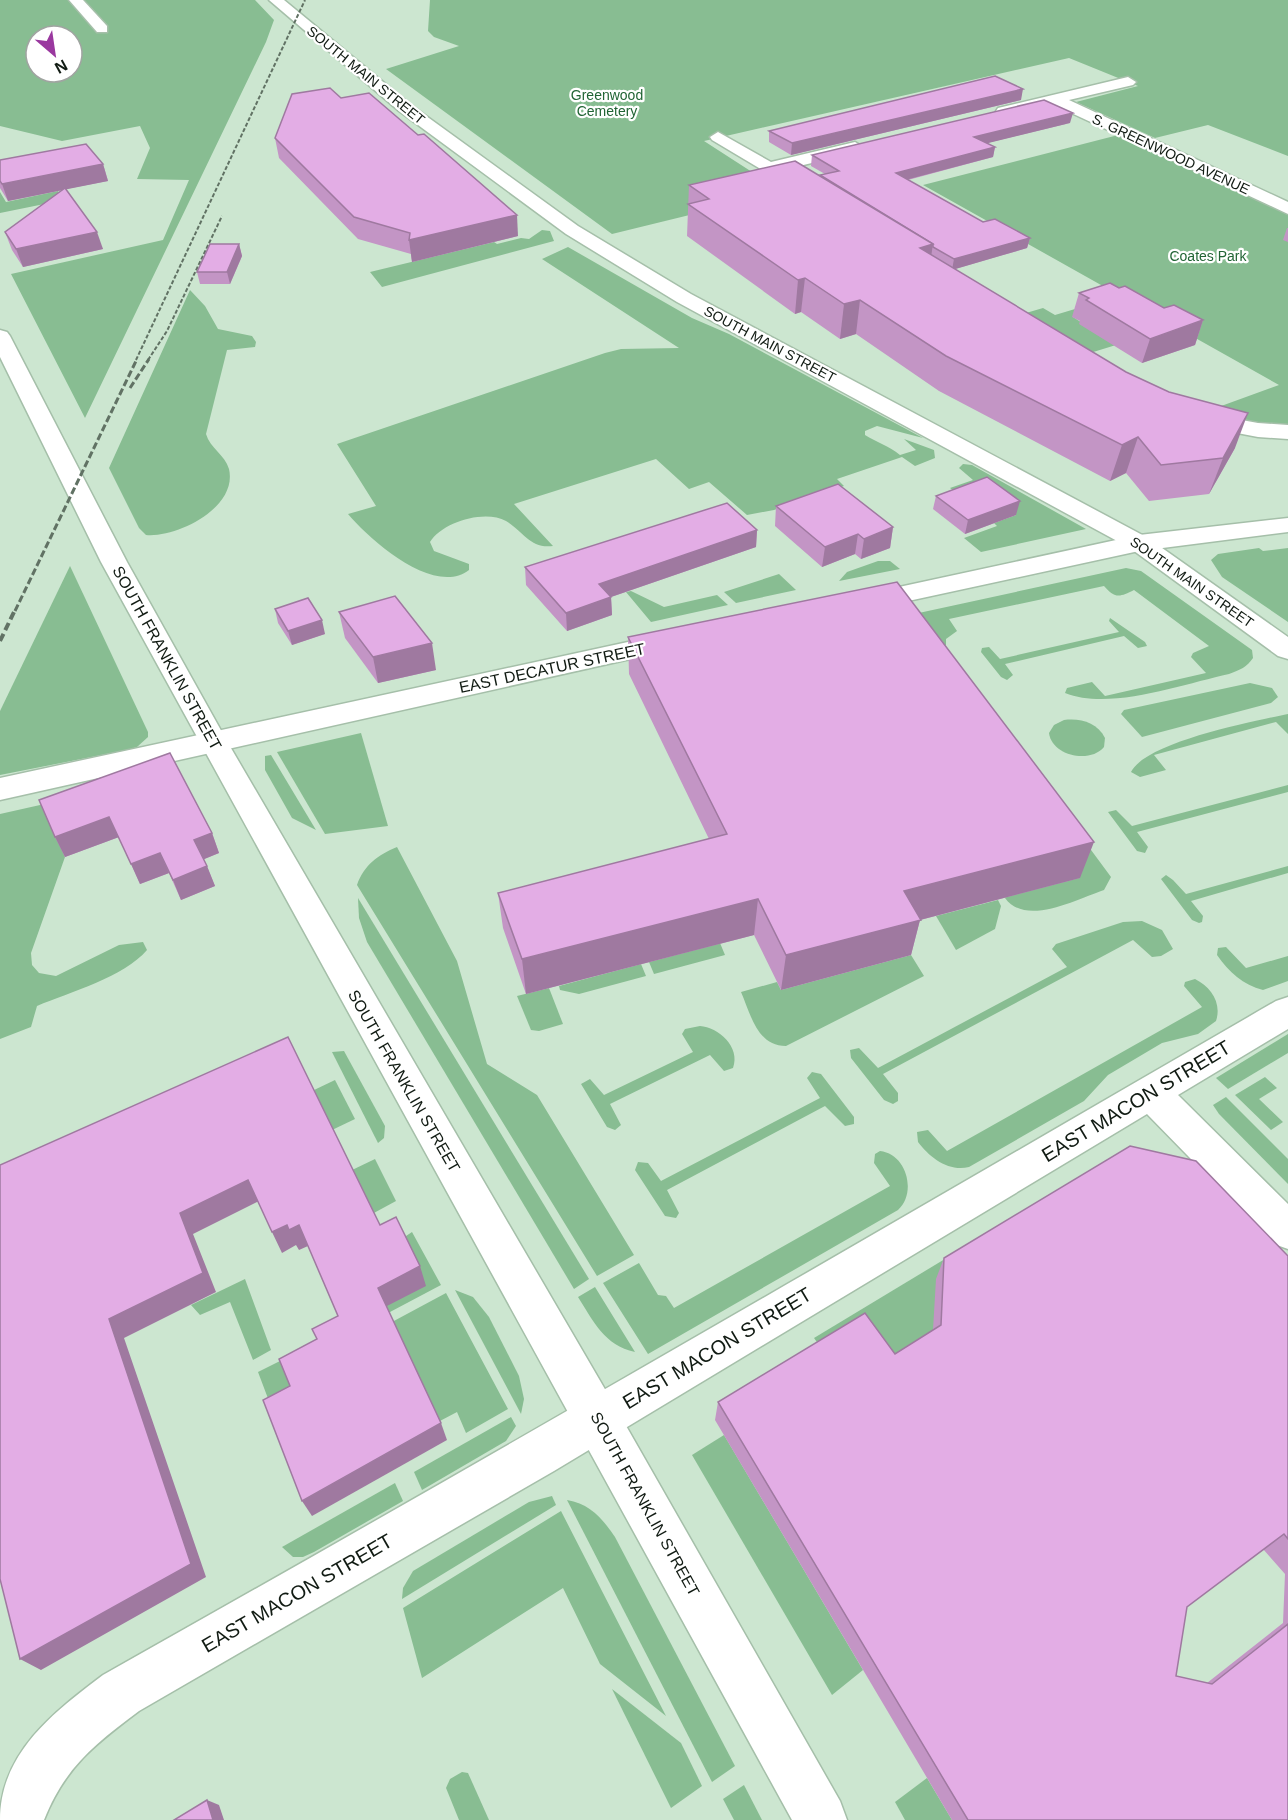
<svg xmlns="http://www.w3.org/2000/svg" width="1288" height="1820" viewBox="0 0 1288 1820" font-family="Arial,sans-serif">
	<rect width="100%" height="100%" fill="#cce6d0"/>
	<g fill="#88bd92" fill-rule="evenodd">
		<path d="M0 0H255L274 20 266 42 85 418 11 274 163 240 189 180 137 179 150 148 140 126 62 141 0 126ZM36 36H72V72H36Z"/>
		<path d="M430 0H1288V156L1208 125 1155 138 1076 102 1138 86 1069 58 704 141 783 192 612 234 386 69 459 46 434 37 428 31Z"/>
		<path d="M1126 133 1288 209V432L1191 417 1279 385 923 185Z"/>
		<path d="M58 191 64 200 0 213V192L6 202Z"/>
		<path d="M542 230 550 231 554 241 382 287 370 272 494 242 497 244 521 238 529 239Z"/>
		<path d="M568 247 692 318 729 334 923 438 877 426 865 431V435C876 442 889 446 900 455L916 450 904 439 934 450 935 458 915 466 902 457 837 479 844 486 774 510 747 515 709 482 689 489 656 459 514 504 553 546C530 549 524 532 506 521 485 509 442 522 430 542L434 551 469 564V570C434 597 370 540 348 514L376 506 337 444 605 353 621 349 679 348 542 259Z"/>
		<path d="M190 290 205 306 218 329 252 336 256 342 255 347 227 350 206 434C210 448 225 455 229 469 238 508 176 538 146 535L139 528 109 468Z"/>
		<path d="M1115 297 1073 317 1116 345 1090 353 1026 313 1043 308 1055 315Z"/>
		<path d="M963 464 972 465 1086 529 981 552 964 538 997 526 994 523 1016 515 963 498 950 488 973 480 959 468Z"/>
		<path d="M1259 548 1263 551 1288 548V622L1222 577 1211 560 1218 554Z"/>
		<path d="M878 561H890L900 569 839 581 847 572Z"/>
		<path d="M70 566 148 732V737L137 747 127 750 0 775V711Z"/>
		<path d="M1126 568 1141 571 1252 650 1253 658C1247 667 1240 670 1229 674 1183 684 1110 711 1065 693L1067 688 1092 682 1105 696 1206 673 1191 657 1193 653 1209 646 1134 590C1120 597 1115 599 1104 586L949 619 957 631 946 639V645L939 647 891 619Z"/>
		<path d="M779 574 796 590 736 603 724 592Z"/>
		<path d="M631 591 664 607 717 595 728 605 651 622 626 592Z"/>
		<path d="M1110 618 1145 642 1147 646 1138 648 1124 636 1005 664 1013 675 1007 680 1001 677 981 652 982 648 989 647 1000 659 1119 632 1109 621Z"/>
		<path d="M1250 683 1272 688 1278 697 1271 703 1142 737 1121 714 1124 710Z"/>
		<path d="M1288 714V734L1276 722 1154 755 1166 770 1140 777 1131 772C1146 742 1254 721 1288 714Z"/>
		<path d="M1064 720C1080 718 1097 722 1105 738L1104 747C1090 764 1052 756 1049 733L1054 725Z"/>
		<path d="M361 733 388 826 325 834 277 752Z"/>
		<path d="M271 755 316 830 292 818 265 770V756Z"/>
		<path d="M1032 770 1111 877 1104 890C1077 899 1026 927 1005 898Z"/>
		<path d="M178 774 54 832 65 857 31 953 32 965 39 973 56 976 119 945 143 942 147 950C124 977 70 992 37 1006L31 1027 0 1039V814Z"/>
		<path d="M1288 785V792L1137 832 1148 847 1145 853 1137 851 1108 812 1116 810 1132 826Z"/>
		<path d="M397 847 457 961 487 1064 537 1095 634 1255 597 1276 357 885C364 865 378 855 397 847Z"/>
		<path d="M1288 866V873L1191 901 1203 916 1202 922 1199 923 1192 920 1161 879 1166 875 1173 880 1186 894Z"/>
		<path d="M358 898 589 1279 574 1289 367 942 359 918Z"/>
		<path d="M998 900 1001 906 995 929 956 950 936 916Z"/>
		<path d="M1142 921 1162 930 1173 949 1161 956 1152 957 1133 940 883 1074 898 1093V1101L893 1104 884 1100 851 1058 850 1050 859 1048 878 1068 1067 967 1052 949 1056 944 1123 922Z"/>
		<path d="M720 943 725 955 654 974 649 962Z"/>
		<path d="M1226 947 1246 968 1288 956V981L1263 990C1243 985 1229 972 1217 955L1218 948Z"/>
		<path d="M911 955 924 976 786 1046C757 1046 751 1015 741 992L777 982 781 990Z"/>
		<path d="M641 964 646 976 579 994 560 990 559 986Z"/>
		<path d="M1195 979C1211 987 1222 1003 1216 1021L1198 1034 1162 1043 1108 1075 1084 1101 969 1167C949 1172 930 1158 918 1142L917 1132 928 1130 947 1151 1202 1007 1184 986 1185 982Z"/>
		<path d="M549 988 563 1024 539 1031 531 1030 517 996Z"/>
		<path d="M700 1026C718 1027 741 1047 733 1068L724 1071 710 1055 610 1104 621 1125 615 1130 607 1127 581 1084 590 1079 604 1095 693 1052 682 1034 685 1029Z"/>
		<path d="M1288 1034V1053L1228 1089 1216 1078Z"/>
		<path d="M344 1051 385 1126 384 1138 378 1143 332 1052Z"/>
		<path d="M812 1072 821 1074 854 1117V1124L845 1126 825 1106 667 1190 679 1213 676 1218 665 1216 635 1170 638 1162 648 1163 661 1181 820 1098 807 1078Z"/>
		<path d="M1265 1077 1277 1088 1259 1099 1283 1122 1271 1130 1235 1095Z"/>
		<path d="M335 1080 355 1119 332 1130 312 1091Z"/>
		<path d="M1226 1097 1288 1159V1184L1219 1114 1213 1105Z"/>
		<path d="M880 1151C907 1154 917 1193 898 1210L648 1354 603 1283 639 1263 658 1295 666 1296 674 1308 890 1186 874 1163 875 1154Z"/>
		<path d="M375 1159 396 1201 372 1214 350 1171Z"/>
		<path d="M412 1232 441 1285 322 1348 300 1404 275 1417 258 1372 344 1329 403 1238Z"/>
		<path d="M983 1236 932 1344 887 1373 825 1353 814 1338Z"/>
		<path d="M245 1279 271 1350 253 1360 230 1302 200 1315 191 1305Z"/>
		<path d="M595 1287 635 1352C604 1345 594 1322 578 1297Z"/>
		<path d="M455 1290 473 1297 489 1317 519 1376 524 1399 521 1414Z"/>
		<path d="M446 1293 508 1409 466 1433 457 1412 438 1422 392 1322Z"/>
		<path d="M511 1417 516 1426 506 1441 422 1490 414 1472Z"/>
		<path d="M724 1435 863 1670 832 1695 692 1455Z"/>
		<path d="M395 1483 403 1501 314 1552 303 1557H293L282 1547Z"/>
		<path d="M552 1496 556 1505 402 1599 403 1588 413 1571 529 1502Z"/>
		<path d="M567 1500C590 1504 602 1518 615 1537L735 1766 712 1782Z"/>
		<path d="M561 1511 666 1716 600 1664 563 1588 422 1678 403 1608Z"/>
		<path d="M612 1689 681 1743 702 1786 671 1808Z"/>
		<path d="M462 1772 468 1773 489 1820H459L446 1788 450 1779Z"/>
		<path d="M927 1778 952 1820H905L895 1802Z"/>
		<path d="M744 1785 762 1820H734L723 1799Z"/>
	</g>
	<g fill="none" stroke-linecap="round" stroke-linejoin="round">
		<defs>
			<g id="minor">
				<path d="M69 0H83L107 26V32H97Z"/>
				<path d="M1128 77 1136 82 1133 85 1069 100 1288 202V214L1052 104 1004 116 996 111 998 108Z"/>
				<path d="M718 132 771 162 855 142 863 147 861 151 783 170 810 186 813 190 804 195 712 140 710 137Z"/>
				<path d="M1198 412 1258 423 1288 425V439L1258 437 1190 424 1187 419 1190 414Z"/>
				<path d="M1288 518V532L1139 551 862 611 853 609 849 603 853 597 862 595 1139 535Z"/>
				<path d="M674 632 684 635 688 641 684 647 0 800V778Z"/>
				<path d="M1288 997V1029L1178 1095 1288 1204V1249L1274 1244 1147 1114 554 1471 139 1711C95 1744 65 1767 44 1820H0C0 1753 54 1712 103 1675 496 1454 886 1227 1276 1001Z"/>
			</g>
			<g id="major">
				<path d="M269 0H284L411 105 578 226 691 294 1148 538 1288 637V659L1278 656 1130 548 677 302 566 234 399 111Z"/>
				<path d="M0 330 7 332 10 336 127 562 228 743 613 1403 840 1801 847 1820H792L101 562 0 357Z"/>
			</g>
		</defs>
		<use href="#minor" stroke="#a5bfa9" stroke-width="3"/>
		<use href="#major" stroke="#a5bfa9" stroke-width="3"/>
		<use href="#minor" fill="#fff" fill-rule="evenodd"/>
		<use href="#major" fill="#fff" fill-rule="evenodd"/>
		<g stroke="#617264" stroke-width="2" stroke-dasharray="4 2" stroke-linecap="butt">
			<path d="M136 360 305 0"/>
			<path d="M148 360 167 331 222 216"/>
		</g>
		<g stroke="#617264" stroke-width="3" stroke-dasharray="7 3" stroke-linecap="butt">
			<path d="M130 388 149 359"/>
			<path d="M15 611 137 359"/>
		</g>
		<path stroke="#617264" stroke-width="4" stroke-dasharray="8 4" stroke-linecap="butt" d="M0 641 15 610"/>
	</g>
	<g fill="#c395c5" fill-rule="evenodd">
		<path d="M341 98 518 236 412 262 411 254 358 239 279 158 275 138Z"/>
		<path d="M1021 100 791 155 769 142V131Z"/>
		<path d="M1070 123 987 143 995 147 993 157 908 180 983 222 1030 238 1027 248 955 269 1235 448 1209 494 1149 501 1126 473 1110 481 939 391 856 334 840 339 801 312 795 314 687 236 689 185 820 175 825 174 811 166 812 155Z"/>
		<path d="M0 160 103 164 108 181 66 189 103 249 23 267 12 250 5 232 62 190 8 201 0 188Z"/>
		<path d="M1287 228H1288V242L1283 240Z"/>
		<path d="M239 244 242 256 230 284H200L197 272Z"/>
		<path d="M1119 288 1164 308 1203 320 1195 345 1142 363 1079 324 1080 321 1072 317 1079 293Z"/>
		<path d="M936 496 1016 515 965 534 933 509Z"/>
		<path d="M776 506 893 527 890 548 861 559 855 554 822 567 775 526Z"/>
		<path d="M757 530 756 547 611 597 612 615 567 631 526 585 525 567Z"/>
		<path d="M275 609 325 634 292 645 278 623Z"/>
		<path d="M339 612 436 670 378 683 345 638Z"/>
		<path d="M628 637 1080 878 920 920 911 955 781 990 754 935 526 994 503 928 498 893 709 839 629 674Z"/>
		<path d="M212 833 219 853 204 859 215 886 181 900 169 873 140 884 119 837 65 857 55 837Z"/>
		<path d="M1288 1256V1820H952L715 1420 718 1402 895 1354 933 1330 936 1279 944 1258ZM1263 1549 1285 1574 1283 1623 1207 1683 1176 1676 1187 1607Z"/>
	</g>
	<g fill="#9f79a0">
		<path d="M1023 89 1021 100 791 155 792 143Z"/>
		<path d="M1073 113 1070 123 972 147 974 137Z"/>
		<path d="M995 147 993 157 894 183 896 173Z"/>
		<path d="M103 164 108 181 8 201 2 184Z"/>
		<path d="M517 215 518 236 412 262 409 240Z"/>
		<path d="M97 232 103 249 23 267 16 249Z"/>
		<path d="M1030 238 1027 248 952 270 954 259Z"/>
		<path d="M239 244 242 256 230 284 227 272Z"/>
		<path d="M933 244 928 277 920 248Z"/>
		<path d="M805 278 801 312 795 314 798 280Z"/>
		<path d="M860 300 856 334 840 339 844 304Z"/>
		<path d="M1203 320 1195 345 1142 363 1150 339Z"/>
		<path d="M1248 413 1235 448 1209 494 1223 458Z"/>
		<path d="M1138 437 1126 473 1110 481 1122 445Z"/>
		<path d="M1020 501 1016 515 965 534 968 520Z"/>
		<path d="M893 527 890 548 861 559 864 539Z"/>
		<path d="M757 530 756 547 611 597 612 615 567 631 566 613 599 584Z"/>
		<path d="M858 534 855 554 822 567 825 547Z"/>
		<path d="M322 620 325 634 292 645 288 631Z"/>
		<path d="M432 643 436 670 378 683 373 657Z"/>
		<path d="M109 817 119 837 65 857 55 837Z"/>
		<path d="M212 833 219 853 202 860 194 840Z"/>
		<path d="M1094 842 1080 878 920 920 911 955 781 990 786 955 904 891Z"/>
		<path d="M160 853 169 873 140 884 131 864Z"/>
		<path d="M207 866 215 886 181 900 173 880Z"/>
		<path d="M758 899 754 935 526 994 522 959Z"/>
		<path d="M248 1180 259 1201 193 1234 216 1292 124 1338 206 1577 41 1670 20 1659 109 1319 180 1213Z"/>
		<path d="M287 1225H299L308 1246 299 1250 296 1245 282 1253 272 1232Z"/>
		<path d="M420 1266 426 1286 385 1307 378 1288Z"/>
		<path d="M441 1423 447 1440 312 1516 302 1501Z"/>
		<path d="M207 1800 219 1805 224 1820H213Z"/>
	</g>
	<g fill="#e3ade5" stroke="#9f79a0" stroke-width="1.5">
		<path d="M995 76 1023 89 792 143 769 131Z"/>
		<path d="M330 88 341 98 369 93 418 135 424 134 517 215 409 240 410 233 354 217 275 138 292 94Z"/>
		<path d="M1044 100 1073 113 974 137 995 147 896 173 983 222 995 219 1030 238 954 259 933 247V244L820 175 839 171 812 155Z"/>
		<path d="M86 144 103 164 2 184 0 181V160Z"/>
		<path d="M795 161 933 244 920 248 1126 372 1169 392 1248 413 1223 458 1161 465 1138 437 1122 445 946 356 860 300 844 304 805 278 798 280 688 204 709 199 689 185Z"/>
		<path d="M65 188 97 232 16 249 5 232Z"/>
		<path d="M210 244H239L227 272H197Z"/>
		<path d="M1110 283 1119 288 1125 286 1164 308 1174 305 1203 320 1150 339 1086 300 1089 298 1079 293Z"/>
		<path d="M987 477 1020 501 968 520 936 496Z"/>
		<path d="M838 484 893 527 864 539 858 534 825 547 776 506Z"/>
		<path d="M727 503 757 530 599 584 611 597 566 613 525 567Z"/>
		<path d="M897 582 1094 842 904 891 921 920 786 955 758 899 522 959 498 893 727 834 628 637Z"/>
		<path d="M395 596 432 643 373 657 339 612Z"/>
		<path d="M308 598 322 620 288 631 275 609Z"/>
		<path d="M170 753 212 833 194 840 207 866 173 880 160 853 131 864 109 817 55 837 39 800Z"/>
		<path d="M288 1037 380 1225 396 1217 420 1266 378 1288 441 1423 302 1501 263 1400 290 1386 279 1359 317 1339 312 1329 338 1316 299 1225 289 1230 287 1225 272 1232 248 1180 180 1213 203 1273 109 1319 191 1564 20 1659 0 1579V1165Z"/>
		<path d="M1130 1146 1196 1161 1288 1256V1539L1284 1534 1187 1607 1176 1676 1212 1684 1288 1624V1820H968L718 1402 865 1313 895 1354 941 1325 944 1258Z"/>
		<path d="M207 1800 213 1820H174Z"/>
	</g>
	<g text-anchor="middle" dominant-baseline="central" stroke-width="4.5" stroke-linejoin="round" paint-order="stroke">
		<g font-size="14" fill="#111b13" stroke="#fff">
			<text transform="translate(366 75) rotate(39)">SOUTH MAIN STREET</text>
			<text transform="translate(1171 154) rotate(25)">S. GREENWOOD AVENUE</text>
			<text transform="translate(770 344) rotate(28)">SOUTH MAIN STREET</text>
			<text transform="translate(1192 582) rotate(35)">SOUTH MAIN STREET</text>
		</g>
		<g font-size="14" fill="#216434" stroke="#fff">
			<text x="607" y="95">Greenwood<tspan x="607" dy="16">Cemetery</tspan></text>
			<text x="1208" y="256">Coates Park</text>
		</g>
		<g font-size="16" fill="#111b13" stroke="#fff">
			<text transform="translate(167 658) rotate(61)">SOUTH FRANKLIN STREET</text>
			<text transform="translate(552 668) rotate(-12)">EAST DECATUR STREET</text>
			<text transform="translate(404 1081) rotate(60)">SOUTH FRANKLIN STREET</text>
			<text transform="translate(645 1504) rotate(61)">SOUTH FRANKLIN STREET</text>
		</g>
		<g font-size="20" fill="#111b13" stroke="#fff">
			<text transform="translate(1136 1101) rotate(-31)">EAST MACON STREET</text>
			<text transform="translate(717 1348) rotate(-31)">EAST MACON STREET</text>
			<text transform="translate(297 1593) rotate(-30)">EAST MACON STREET</text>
		</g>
	</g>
	<g transform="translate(54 54) rotate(151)"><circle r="28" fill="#ffffff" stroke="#a0a4a1" stroke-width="1.5"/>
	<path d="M0-4.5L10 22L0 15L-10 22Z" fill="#9a389f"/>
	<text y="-9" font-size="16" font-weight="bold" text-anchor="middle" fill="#111b13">N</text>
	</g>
</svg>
